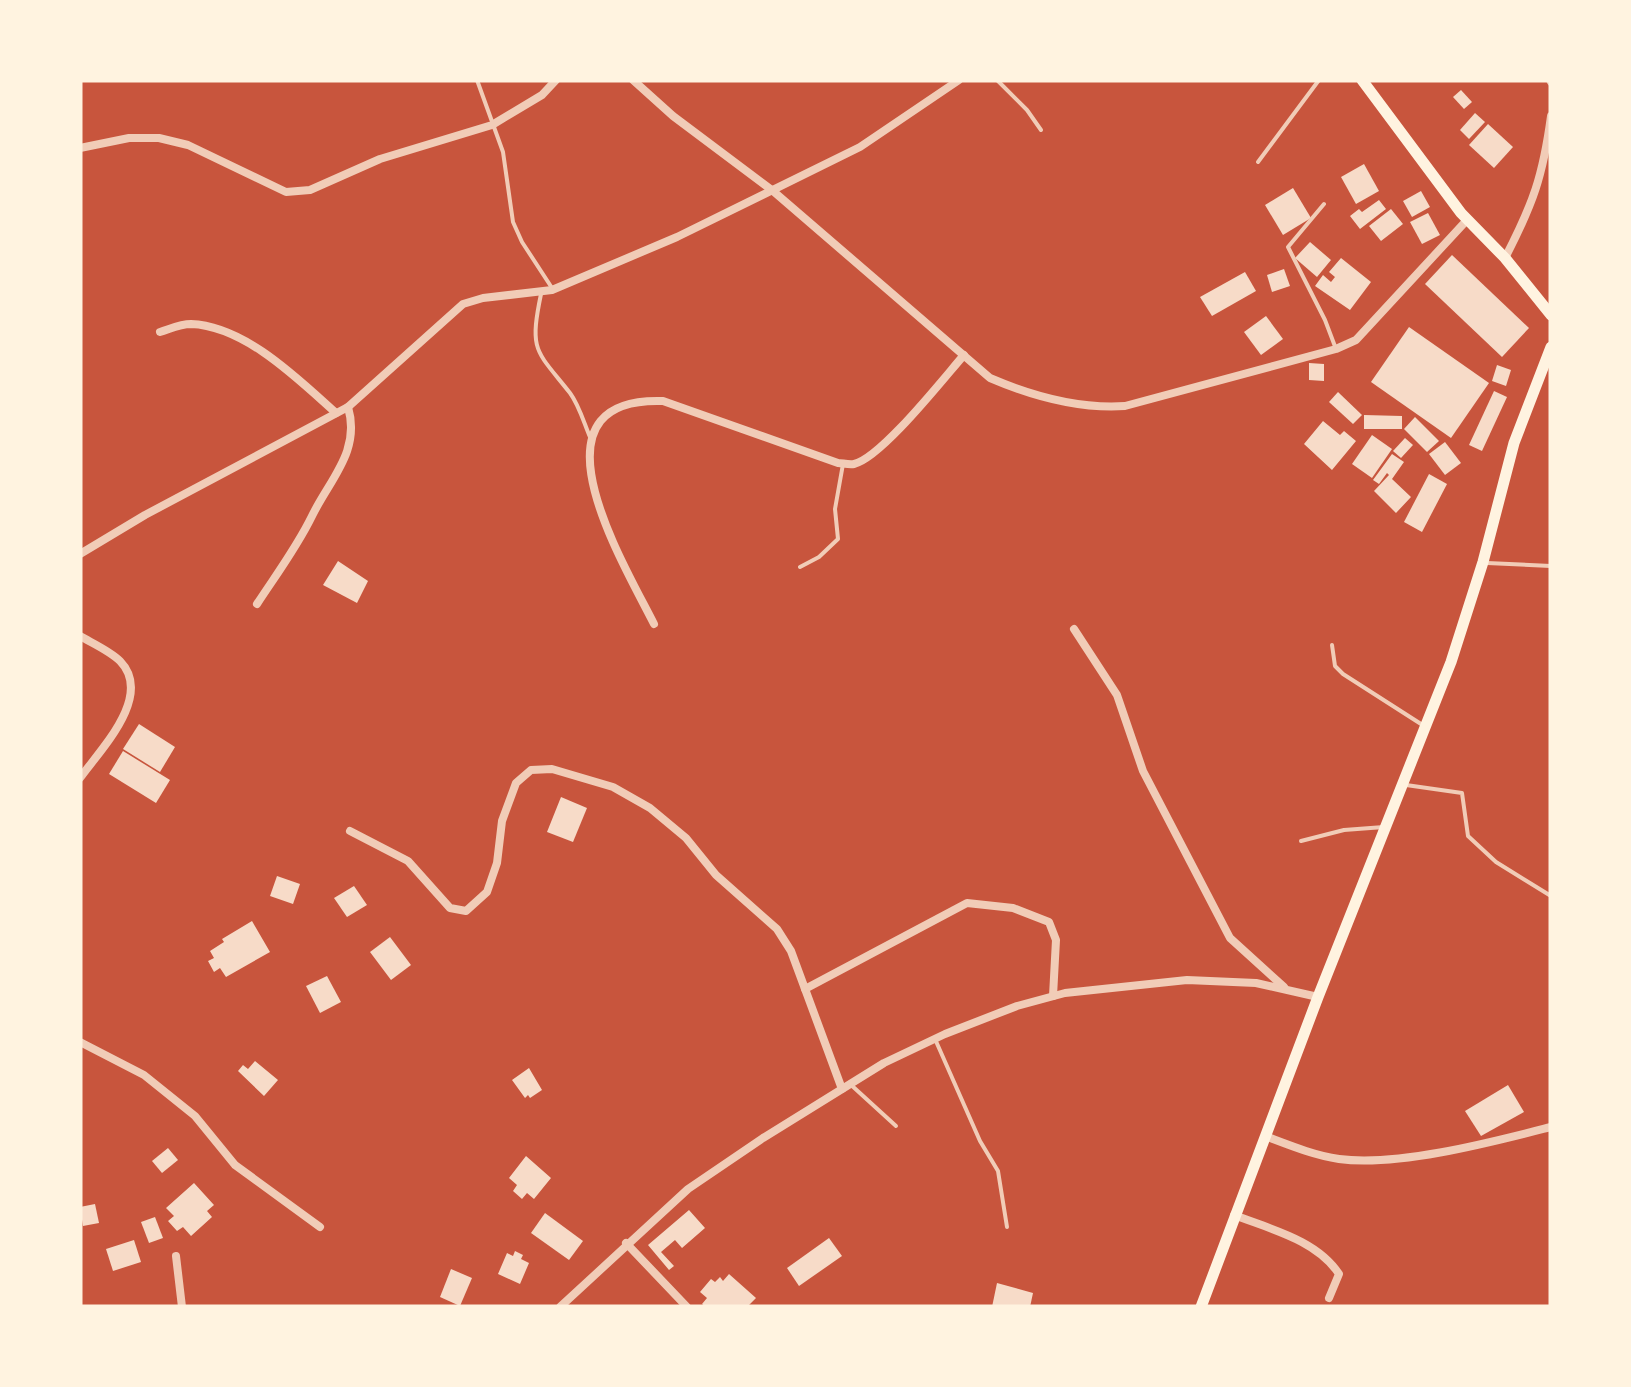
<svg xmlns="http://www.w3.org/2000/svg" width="1631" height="1387" viewBox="0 0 1631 1387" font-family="Cabin,sans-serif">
	<rect width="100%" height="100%" fill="#c8553d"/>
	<g fill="#f7dbc8">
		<path d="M1461 90 1472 102 1464 109 1453 97Z"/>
		<path d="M1475 113 1485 122 1469 139 1460 130Z"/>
		<path d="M1488 124 1513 147 1494 168 1469 145Z"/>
		<path d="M1364 164 1379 191 1356 204 1341 177Z"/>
		<path d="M1293 188 1311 218 1283 235 1265 205Z"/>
		<path d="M1421 191 1430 207 1412 217 1403 201Z"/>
		<path d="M1379 200 1386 209 1360 229 1350 216 1359 209 1362 212Z"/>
		<path d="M1391 209 1403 224 1381 241 1369 226Z"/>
		<path d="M1428 213 1440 235 1422 244 1410 222Z"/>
		<path d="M1310 242 1331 260 1317 277 1295 258Z"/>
		<path d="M1452 255 1529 328 1502 357 1425 284Z"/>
		<path d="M1341 258 1371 282 1350 310 1315 286 1323 275 1331 282 1335 277 1329 272Z"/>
		<path d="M1284 269 1290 286 1272 292 1267 275Z"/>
		<path d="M1245 272 1256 291 1212 316 1200 297Z"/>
		<path d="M1266 316 1283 339 1261 355 1244 332Z"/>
		<path d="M1409 327 1489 383 1451 438 1371 382Z"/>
		<path d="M1309 363 1324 364V381L1309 380Z"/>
		<path d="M1497 365 1511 370 1506 386 1492 381Z"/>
		<path d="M1494 391 1507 397 1482 451 1469 445Z"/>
		<path d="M1338 392 1362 415 1353 424 1329 402Z"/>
		<path d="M1364 415 1402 416V429H1364Z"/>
		<path d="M1415 417 1439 441 1427 452 1404 429Z"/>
		<path d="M1323 421 1340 435 1344 431 1356 441 1332 470 1304 444Z"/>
		<path d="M1372 435 1392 449 1372 478 1352 464Z"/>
		<path d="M1405 438 1413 445 1401 458 1393 451Z"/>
		<path d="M1445 442 1461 463 1445 475 1429 454Z"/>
		<path d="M1392 454 1404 462 1392 479 1411 497 1396 513 1374 491 1389 475 1387 473 1379 484 1373 480Z"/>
		<path d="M1429 474 1447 484 1422 532 1404 522Z"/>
		<path d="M338 561 368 581 357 603 323 585Z"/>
		<path d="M139 724 175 747 160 772 123 749Z"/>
		<path d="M123 751 170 780 156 803 109 774Z"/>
		<path d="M561 797 587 808 573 842 547 832Z"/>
		<path d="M277 876 300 884 293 904 270 896Z"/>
		<path d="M354 886 367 905 347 917 334 898Z"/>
		<path d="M252 921 270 952 226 977 220 968 214 972 208 961 214 958 210 951 224 942 222 939Z"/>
		<path d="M390 937 411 965 391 980 370 952Z"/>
		<path d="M327 976 341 1002 320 1013 306 986Z"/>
		<path d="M255 1061 278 1080 264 1096 238 1071 243 1065 248 1069Z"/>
		<path d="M529 1068 542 1090 530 1098 528 1095 525 1098 512 1080Z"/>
		<path d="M1508 1085 1524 1112 1481 1136 1465 1111Z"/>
		<path d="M168 1148 178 1160 162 1173 152 1161Z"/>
		<path d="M526 1156 551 1178 534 1199 527 1193 522 1199 513 1191 517 1185 509 1178Z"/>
		<path d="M194 1183 214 1205 207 1211 212 1217 191 1236 183 1227 177 1231 168 1221 174 1216 166 1208Z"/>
		<path d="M95 1204 99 1223 83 1226 80 1207Z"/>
		<path d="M689 1210 705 1228 682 1248 675 1240 661 1252 674 1266 669 1270 648 1245Z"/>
		<path d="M545 1213 583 1241 569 1260 531 1233Z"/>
		<path d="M155 1217 163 1238 149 1243 141 1222Z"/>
		<path d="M829 1238 842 1256 799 1286 787 1268Z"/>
		<path d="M134 1240 141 1262 113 1271 106 1249Z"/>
		<path d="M515 1251 523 1255 521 1259 529 1263 520 1284 498 1274 507 1253 513 1256Z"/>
		<path d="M451 1269 472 1278 460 1306 440 1297Z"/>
		<path d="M729 1274 756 1298 747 1307H706L702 1304 707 1298 700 1292 711 1279 715 1282 720 1277 723 1281Z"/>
		<path d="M997 1283 1033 1293 1030 1307H992Z"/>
	</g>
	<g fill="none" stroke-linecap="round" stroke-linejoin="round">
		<g stroke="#f1ccb7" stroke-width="4">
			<path d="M477 80 503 152 513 222 522 242 552 288"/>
			<path d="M997 80 1027 110 1041 130"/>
			<path d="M1258 162 1319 80"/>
			<path d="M1324 204 1288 247 1325 320 1336 349"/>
			<path d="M541 294C529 352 536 350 570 393 579 405 584 423 590 437"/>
			<path d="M1487 563 1551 566"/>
			<path d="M800 567 819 557 838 539 835 509 843 464"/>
			<path d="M1332 645 1335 666 1343 674 1421 724"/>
			<path d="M1406 785 1462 793 1468 836 1496 862 1551 896"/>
			<path d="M1301 841 1344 830 1384 827"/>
			<path d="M935 1039 980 1141 998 1171 1007 1227"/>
			<path d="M850 1084 896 1126"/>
		</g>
		<g stroke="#f1ccb7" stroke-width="8">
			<path d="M633 80 673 116 773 191 990 378C1032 396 1080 409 1125 406L1336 349 1356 340 1467 220"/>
			<path d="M1550 80 1551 82"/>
			<path d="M80 148 129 138H159L188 145 286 192 310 190 380 159 492 125 542 95 556 80"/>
			<path d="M1505 258C1533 204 1543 176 1551 116"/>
			<path d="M160 332C170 329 180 324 191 324 245 326 298 379 336 413"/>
			<path d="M80 554 145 515 348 407 463 304 483 298 552 290 677 237 860 147 959 80"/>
			<path d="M257 604C276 575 297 547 312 516 330 479 361 451 348 407"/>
			<path d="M654 624C624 564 521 396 663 401L838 463C842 463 849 465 854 464 881 458 943 379 964 355"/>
			<path d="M1074 629 1117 695 1143 771 1230 938 1284 987"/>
			<path d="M80 636C92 643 110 651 120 661 154 696 100 750 80 778"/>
			<path d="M350 831 408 861 450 908 466 911 487 892 497 863 502 821 516 783 531 770 552 769 613 787 650 808 686 838 716 875 777 929 791 951 842 1089"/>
			<path d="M805 989 967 903 1013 908 1049 922 1056 940 1053 996"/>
			<path d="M80 1042 144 1075 195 1116 235 1165 320 1227"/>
			<path d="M1265 1136C1289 1145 1313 1155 1339 1159 1398 1167 1492 1142 1551 1127"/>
			<path d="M1234 1215C1270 1229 1317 1240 1339 1274L1329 1298"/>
			<path d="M626 1243 687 1307"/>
			<path d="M176 1256 182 1307"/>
			<path d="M560 1307 688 1189 763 1138 884 1063 945 1034 1017 1006 1065 993 1187 980 1256 983 1318 997"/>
		</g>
		<g stroke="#fff3e0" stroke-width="11">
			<path d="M1362 80 1461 213 1505 258 1551 315"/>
			<path d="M1201 1307 1318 997 1451 662 1483 562 1514 443 1551 347"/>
		</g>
	</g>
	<rect width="1631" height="1387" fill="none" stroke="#fff3e0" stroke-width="165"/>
</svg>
